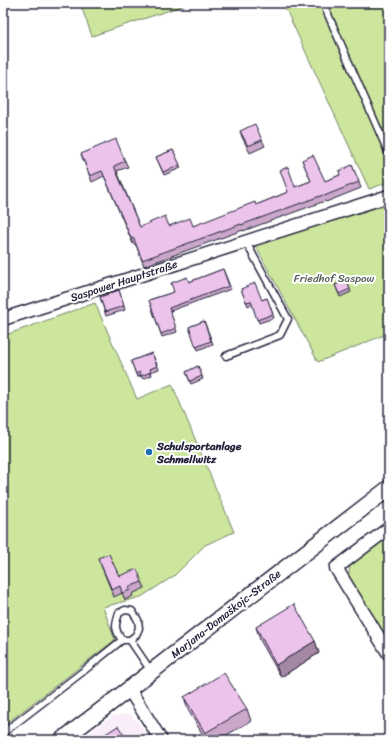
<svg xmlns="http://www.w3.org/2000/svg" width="392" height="743" viewBox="0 0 392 743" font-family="Sriracha,sans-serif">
	<rect width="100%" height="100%" fill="#fff"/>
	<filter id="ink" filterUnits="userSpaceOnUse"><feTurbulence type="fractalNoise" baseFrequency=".025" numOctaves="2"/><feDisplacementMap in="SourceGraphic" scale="8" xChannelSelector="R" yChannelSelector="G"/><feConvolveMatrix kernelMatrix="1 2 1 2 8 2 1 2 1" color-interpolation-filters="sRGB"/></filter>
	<g filter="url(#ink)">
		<path fill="#f9edf9" d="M129 714 139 723 150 740H80L113 716Z"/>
		<g fill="#cce69d" stroke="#77846c">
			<path d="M80 3H191L92 36Z"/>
			<path d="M283 3H389V182L369 189Z"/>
			<path d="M389 203V333L318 362 255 245Z"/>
			<path d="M95 303 137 399 172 384 234 532 205 545 174 576 141 597 103 607 115 640 3 726V336Z"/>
			<path d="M389 536V645L348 579 350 566Z"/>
		</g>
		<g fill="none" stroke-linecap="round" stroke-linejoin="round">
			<defs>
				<g id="service">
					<path d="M323 3 389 154"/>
					<path d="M226 356 280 335 288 319 246 242"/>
					<path d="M130 640 151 671"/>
					<path d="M3 733 81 673 122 640H130L136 635 139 628 138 620 132 611 125 610 119 613C115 625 114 629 122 640"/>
				</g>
				<g id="minor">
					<path d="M3 319 389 196"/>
					<path d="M389 528 336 568 389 654"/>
					<path d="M129 689 161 740"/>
				</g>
				<path id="tertiary" d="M62 740 129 689 389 488"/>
			</defs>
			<use href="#service" stroke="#22223b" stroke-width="9"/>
			<use href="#minor" stroke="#22223b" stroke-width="15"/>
			<use href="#tertiary" stroke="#22223b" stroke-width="18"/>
			<use href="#service" stroke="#fff" stroke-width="6"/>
			<use href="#minor" stroke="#fff" stroke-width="12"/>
			<use href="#tertiary" stroke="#fff" stroke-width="15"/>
		</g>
		<g fill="#cba8ca" stroke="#22223b">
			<path d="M240 131 262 140 265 146 250 153 242 137Z"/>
			<path d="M173 150 181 168 164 175 156 157Z"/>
			<path d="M81 154 125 161 128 167 117 171 140 227 193 226 256 205 288 192 295 187 311 181 302 160 325 181 340 175 352 165 361 188 326 202 325 201 243 231V230L144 266 136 245 133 244 104 176 92 182Z"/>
			<path d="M223 269 231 289 170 311 177 332 162 337 149 300 174 292 189 282Z"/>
			<path d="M346 280 351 292 340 297 335 285Z"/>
			<path d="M241 289 262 300 267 298 274 318 259 323 252 304 248 306Z"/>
			<path d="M119 290 125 310 106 316 100 297Z"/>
			<path d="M204 321 213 344 198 350 189 327Z"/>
			<path d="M152 353 159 369 151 372 152 375 143 379 141 376 137 377 131 361Z"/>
			<path d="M198 366 203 379 191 384 186 372Z"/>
			<path d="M98 558 119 576 142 582 145 588 132 594 133 596 125 600 122 593 114 597Z"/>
			<path d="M256 627 315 641 319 653 281 677 260 640Z"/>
			<path d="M184 697 247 709 251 721 218 740H206L188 710Z"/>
		</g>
		<path fill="#a588a4" stroke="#22223b" d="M315 641 319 653 281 677 276 665Z"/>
		<g fill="#ecc3eb" stroke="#22223b">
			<path d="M255 124 262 140 248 146 240 131Z"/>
			<path d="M116 139 125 161 114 166 140 227 165 216 169 226 190 218 193 226 255 202 256 205 288 192 280 170 288 167 295 187 311 181 302 160 313 155 325 181 340 175 339 171 352 165 359 182 324 196 323 195 241 225V224L142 260 134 239 131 238 102 171 90 176 81 154Z"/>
			<path d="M173 150 180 165 163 172 156 157Z"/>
			<path d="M223 269 229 286 169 308 176 328 161 334 149 300 174 292 171 283 187 277 189 282Z"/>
			<path d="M346 280 350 289 339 294 335 285Z"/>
			<path d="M255 283 262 300 267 298 273 314 257 320 251 301 246 302 241 289Z"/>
			<path d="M119 290 124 306 105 312 100 297Z"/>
			<path d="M204 321 211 341 196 347 189 327Z"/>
			<path d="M152 353 157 366 150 369 151 372 141 376 140 372 136 374 131 361Z"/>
			<path d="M198 366 202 376 190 381 186 372Z"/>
			<path d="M109 554 119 576 137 569 142 582 129 587 130 590 122 593 120 586 112 590 98 558Z"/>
			<path d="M294 604 315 641 276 665 256 627Z"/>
			<path d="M224 673 247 709 205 733 184 697Z"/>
			<path d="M118 726 127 740H96Z"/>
		</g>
	</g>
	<circle fill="#1f6fb2" stroke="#fff" stroke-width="1.5" cx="149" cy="452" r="4"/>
	<g text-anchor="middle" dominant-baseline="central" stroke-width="4" stroke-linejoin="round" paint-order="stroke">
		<g font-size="11" fill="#555d58" stroke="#fff">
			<text x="334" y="278">Friedhof Saspow</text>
		</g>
		<g font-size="11" fill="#22223b" stroke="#fff">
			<text transform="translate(124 281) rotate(-18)">Saspower Hauptstraße</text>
			<text transform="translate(226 614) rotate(-38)">Marjana-Domaškojc-Straße</text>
		</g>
		<g font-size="11" font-weight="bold" fill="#22223b" stroke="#fff" text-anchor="start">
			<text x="157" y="446">Schulsportanlage<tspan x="157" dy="13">Schmellwitz</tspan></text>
		</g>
	</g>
	<rect width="392" height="743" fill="none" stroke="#fff" stroke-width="16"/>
	<rect x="8" y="8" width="376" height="727" fill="none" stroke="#22223b" stroke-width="1.5" filter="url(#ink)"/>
</svg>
